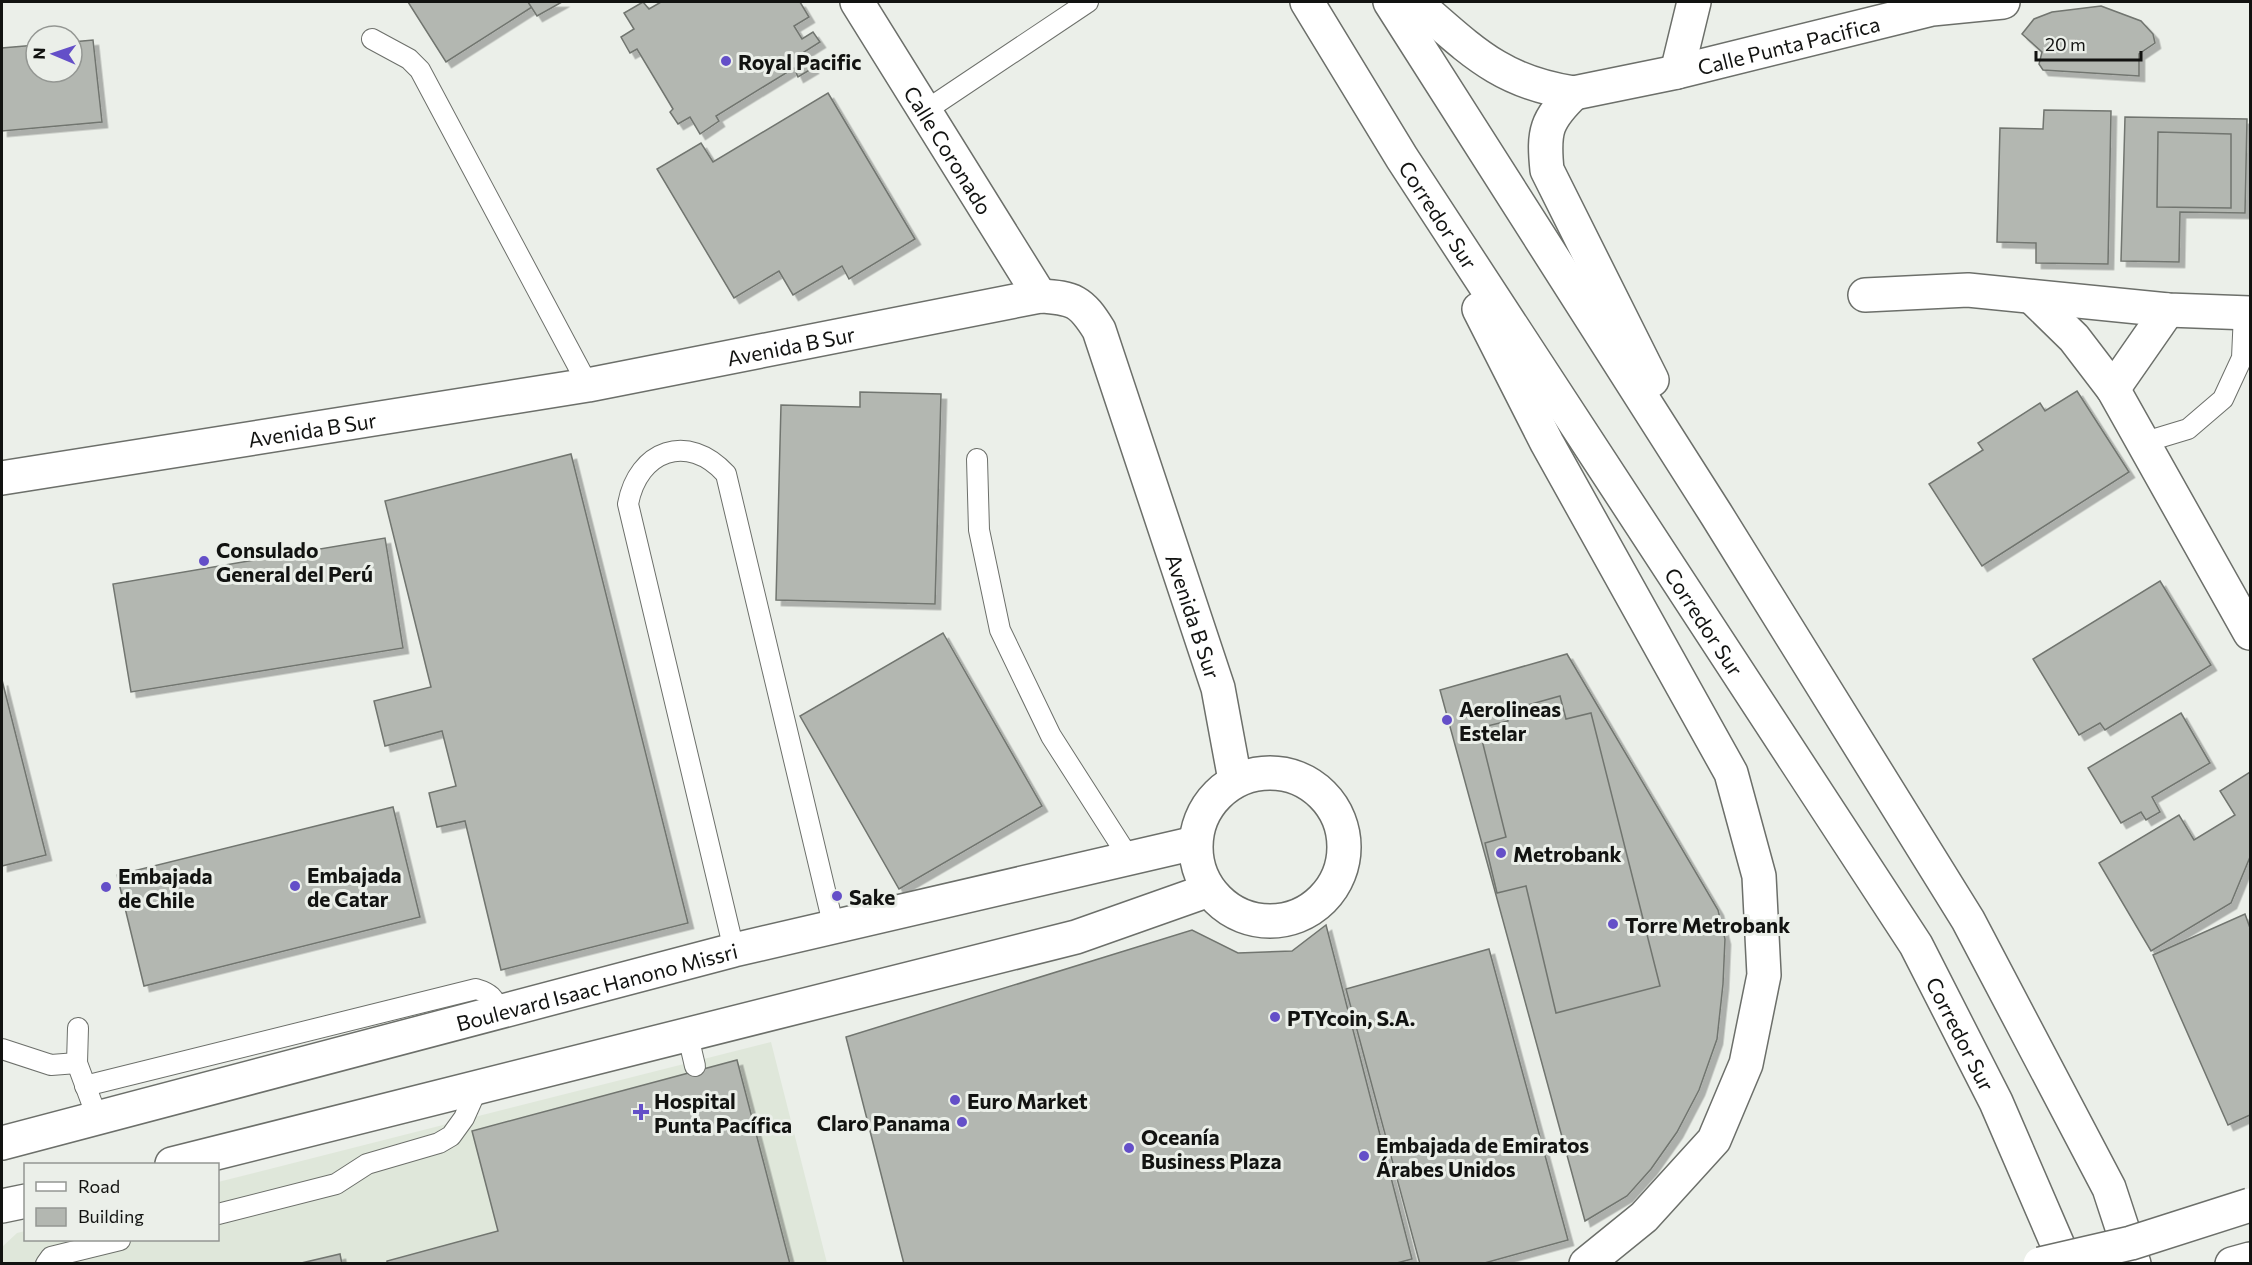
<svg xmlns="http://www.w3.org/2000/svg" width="2252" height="1265" viewBox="0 0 2252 1265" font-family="Commissioner,sans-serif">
	<defs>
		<filter id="shadow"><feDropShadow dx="5.5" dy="5.5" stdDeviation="0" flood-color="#0004"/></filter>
	</defs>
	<rect width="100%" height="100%" fill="#ebefe9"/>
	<path fill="#dfe7da" d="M771 1042 827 1263 2 1264V1247L17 1233 25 1231 26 1240H218V1182Z"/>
	<g fill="#b3b7b1" stroke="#71756f" stroke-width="1.5" filter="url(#shadow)">
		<path d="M408 2H528L532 7 446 62Z"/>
		<path d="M528 2H562L537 16Z"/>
		<path d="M643 2 649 9 661 2H800L809 17 794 26 802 39 813 32 820 42 804 52 813 68 798 77 794 68 716 116 719 121 700 134 690 117 678 124 670 112 673 109 637 49 630 53 621 37 634 29 624 13Z"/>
		<path d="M2101 6 2141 21 2153 34 2155 43 2139 54V76L2043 70 2039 64 2042 52 2022 34 2034 19 2052 12Z"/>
		<path d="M93 40 102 122 2 131V48L36 45V72H72V42Z"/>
		<path d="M828 93 915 239 849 279 842 266 793 295 779 271 734 298 657 169 701 143 713 162Z"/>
		<path d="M2044 110 2111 111 2108 264 2036 263V243L1997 242 2000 128 2043 129Z"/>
		<path d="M2125 117 2247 119 2245 213 2180 212 2179 262 2121 261Z"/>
		<path d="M2158 132 2231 134V208L2157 207Z"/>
		<path d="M2077 391 2129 472 1982 566 1929 484 1983 450 1978 443 2040 403 2045 411Z"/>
		<path d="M860 392 941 394 935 604 776 600 781 405 860 407Z"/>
		<path d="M571 454 688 923 501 970 465 821 437 827 429 793 456 786 442 731 385 746 374 701 431 687 385 501Z"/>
		<path d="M385 538 403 648 131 692 113 584Z"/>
		<path d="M2160 581 2211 665 2105 730 2100 723 2079 735 2033 659Z"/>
		<path d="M943 633 1042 806 899 889 800 716Z"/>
		<path d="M1567 654 1718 910 1725 939 1723 984 1717 1039 1699 1090 1677 1132 1651 1169 1627 1196 1585 1221 1440 690Z"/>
		<path d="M2 680 46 855 2 866Z"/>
		<path d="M1560 696 1566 719 1591 713 1660 986 1556 1013 1526 886 1497 893 1485 843 1506 837 1479 728 1508 721 1506 711Z"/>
		<path d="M2181 713 2210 763 2152 797 2160 812 2146 820 2141 812 2121 823 2088 768Z"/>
		<path d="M2250 772V857L2231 903 2151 951 2099 863 2179 815 2194 840 2235 815 2220 791Z"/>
		<path d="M393 807 420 917 144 986 117 875Z"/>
		<path d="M2245 914 2250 928V1115L2228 1125 2153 955Z"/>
		<path d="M1326 925 1412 1259 1393 1264H904L846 1037 1192 930 1238 953 1292 951Z"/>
		<path d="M1489 949 1568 1240 1481 1264H1420L1346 989Z"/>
		<path d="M737 1060 790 1264H387V1261L498 1231 472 1131Z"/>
		<path d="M340 1254 342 1264H297Z"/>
	</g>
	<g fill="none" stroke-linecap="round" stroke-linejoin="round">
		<defs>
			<g id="service">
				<path d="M372 39 409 59 420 70 588 385"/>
				<path d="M925 111 1088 2"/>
				<path d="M2145 442 2188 429 2223 399 2242 358 2244 313"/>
				<path d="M977 459 979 530 1000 630 1051 736 1129 858"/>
				<path d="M734 950 628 504C638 450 688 432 726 474L834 928"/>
				<path d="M78 1028 77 1063 97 1117"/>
				<path d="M688 1036 695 1066"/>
				<path d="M2 1049 51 1065 77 1063"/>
				<path d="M85 1086 476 989C490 993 494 997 499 1012"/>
				<path d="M218 1214 336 1184 367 1164 439 1143 451 1136 464 1118 477 1089"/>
				<path d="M46 1264 51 1257 120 1240"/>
			</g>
			<g id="minor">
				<path id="s1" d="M857 2 1040 296"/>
				<path d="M1677 72 1694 2"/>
				<path id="s2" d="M1574 93 1677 72 1932 9 2003 2"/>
				<path d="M1865 295 1968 290 2168 310 2250 313"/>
				<path d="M2033 298 2074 338 2113 389 2250 633"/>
				<path d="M2113 389 2168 310"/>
				<path id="s3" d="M2 478 588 385 1040 296C1074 298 1081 301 1099 330L1218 688 1235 780"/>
				<circle cx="1270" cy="847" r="74"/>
				<path id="s4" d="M2 1143 734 950 1195 843"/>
				<path d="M172 1164 1076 937 1209 890"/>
				<path d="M2 1206 26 1201"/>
			</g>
			<path id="tertiary" d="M2232 1264 2250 1259"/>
			<g id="motorway">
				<path id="s5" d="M1307 2 1402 158 1916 945 1996 1102 2066 1264"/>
				<path d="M1390 2 1716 514 1968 920 2109 1188 2134 1264"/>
				<path d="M1415 2C1470 49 1499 82 1574 93"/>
				<path d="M1574 93C1546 120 1543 131 1547 170L1652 380"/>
				<path d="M1479 309 1547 443 1731 773 1759 876 1764 975 1746 1064 1714 1140 1644 1217 1586 1264"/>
			</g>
		</defs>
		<use href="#service" stroke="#6c6f6a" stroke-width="22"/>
		<use href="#minor" stroke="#6c6f6a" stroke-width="36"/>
		<use href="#tertiary" stroke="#6c6f6a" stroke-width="36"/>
		<use href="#motorway" stroke="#6c6f6a" stroke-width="36"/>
		<use href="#service" stroke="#fff" stroke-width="20"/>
		<use href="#minor" stroke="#fff" stroke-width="33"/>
		<use href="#tertiary" stroke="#fff" stroke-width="33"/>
		<use href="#motorway" stroke="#fff" stroke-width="33"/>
		<defs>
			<path id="tertiary-bridge" d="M2040 1264 2131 1243 2250 1205"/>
		</defs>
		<use href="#tertiary-bridge" stroke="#6c6f6a" stroke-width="36" stroke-linecap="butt"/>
		<use href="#tertiary-bridge" stroke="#fff" stroke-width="33"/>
	</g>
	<g fill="#644fc8" stroke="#ebefe9" stroke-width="2">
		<circle cx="726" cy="61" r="6"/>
		<circle cx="204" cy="561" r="6"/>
		<circle cx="1447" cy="720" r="6"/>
		<circle cx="1501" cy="853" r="6"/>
		<circle cx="295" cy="886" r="6"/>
		<circle cx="106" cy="887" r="6"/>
		<circle cx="837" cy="896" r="6"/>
		<circle cx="1613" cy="924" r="6"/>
		<circle cx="1275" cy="1017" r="6"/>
		<circle cx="955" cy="1100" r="6"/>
		<path d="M638 1103h6v6h6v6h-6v6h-6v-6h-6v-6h6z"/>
		<circle cx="962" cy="1122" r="6"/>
		<circle cx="1129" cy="1148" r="6"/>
		<circle cx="1364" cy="1156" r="6"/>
	</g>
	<g text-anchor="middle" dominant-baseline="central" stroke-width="6" stroke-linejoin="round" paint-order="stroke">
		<g font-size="21" fill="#121311" stroke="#ebefe9">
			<text stroke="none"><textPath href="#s2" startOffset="220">Calle Punta Pacifica</textPath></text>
			<text stroke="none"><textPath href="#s1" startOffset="174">Calle Coronado</textPath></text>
			<text stroke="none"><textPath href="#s5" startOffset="250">Corredor Sur</textPath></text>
			<text stroke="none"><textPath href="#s3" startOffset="800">Avenida B Sur</textPath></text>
			<text stroke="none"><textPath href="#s3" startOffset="314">Avenida B Sur</textPath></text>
			<text stroke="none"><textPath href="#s3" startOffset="1428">Avenida B Sur</textPath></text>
			<text stroke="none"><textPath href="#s5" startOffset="736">Corredor Sur</textPath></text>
			<text stroke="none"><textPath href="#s4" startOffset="615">Boulevard Isaac Hanono Missri</textPath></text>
			<text stroke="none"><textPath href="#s5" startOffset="1222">Corredor Sur</textPath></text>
		</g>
		<g font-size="21" font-weight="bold" fill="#121311" stroke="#ebefe9" text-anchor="start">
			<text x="738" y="61">Royal Pacific</text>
			<text x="216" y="549">Consulado<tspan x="216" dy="24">General del Perú</tspan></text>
			<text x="1459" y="708">Aerolineas<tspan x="1459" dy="24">Estelar</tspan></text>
			<text x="1513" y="853">Metrobank</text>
			<text x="307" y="874">Embajada<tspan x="307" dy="24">de Catar</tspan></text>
			<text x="118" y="875">Embajada<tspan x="118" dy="24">de Chile</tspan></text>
			<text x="849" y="896">Sake</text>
			<text x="1625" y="924">Torre Metrobank</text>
			<text x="1287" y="1017">PTYcoin, S.A.</text>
			<text x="654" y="1100">Hospital<tspan x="654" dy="24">Punta Pacífica</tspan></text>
			<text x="967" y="1100">Euro Market</text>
			<text x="950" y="1122" text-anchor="end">Claro Panama</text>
			<text x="1141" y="1136">Oceanía<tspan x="1141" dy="24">Business Plaza</tspan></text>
			<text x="1376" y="1144">Embajada de Emiratos<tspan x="1376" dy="24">Árabes Unidos</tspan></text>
		</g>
	</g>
	<rect width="2252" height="1265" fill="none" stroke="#121311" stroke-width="6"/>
	<rect x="24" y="1163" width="195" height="78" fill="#ebefe9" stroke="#949793" stroke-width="1.5"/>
	<rect x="36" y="1182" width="30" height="9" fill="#ffffff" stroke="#949793" stroke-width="1.5"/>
	<text x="78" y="1193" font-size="18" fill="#121311">Road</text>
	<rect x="36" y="1208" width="30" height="18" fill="#b3b7b1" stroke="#949793" stroke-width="1.5"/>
	<text x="78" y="1223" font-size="18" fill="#121311">Building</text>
	<g transform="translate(54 54) rotate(272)"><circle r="28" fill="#ebefe9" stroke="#949793" stroke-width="1.5"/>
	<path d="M0-4.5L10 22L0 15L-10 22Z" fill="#644fc8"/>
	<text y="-9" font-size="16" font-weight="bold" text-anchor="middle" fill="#121311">N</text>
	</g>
	<path d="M2036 51v9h105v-9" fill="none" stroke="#121311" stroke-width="3"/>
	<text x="2045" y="51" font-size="18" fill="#121311" stroke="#ebefe9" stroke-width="4.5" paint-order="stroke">20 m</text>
</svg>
